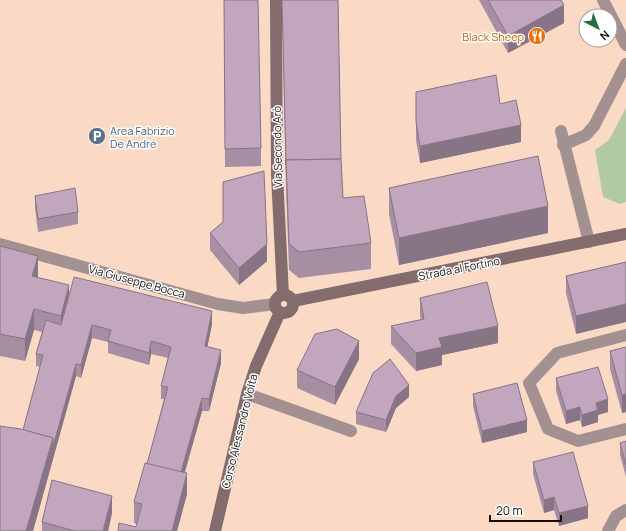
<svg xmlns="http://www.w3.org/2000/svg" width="626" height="531" viewBox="0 0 626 531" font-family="Manrope,sans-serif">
	<rect width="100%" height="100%" fill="#fadac4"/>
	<path fill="#b1caa2" d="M626 108V202L620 204 603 197 595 150 609 140Z"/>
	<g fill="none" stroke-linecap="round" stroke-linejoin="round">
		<g stroke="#a39192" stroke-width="12">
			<path d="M603 0 626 45"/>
			<path d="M561 131 589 242"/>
			<path d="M563 145 586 135 594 126 626 64"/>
			<path d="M247 394 351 431"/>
		</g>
		<g stroke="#a39192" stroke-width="12">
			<path d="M0 244 218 304 243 308 275 304"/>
			<path d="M626 335 557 353 529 383 548 429 578 441 626 429"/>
			<path d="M608 531 616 516 626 510"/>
		</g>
		<g stroke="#846b6d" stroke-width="12">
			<path d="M276 0 277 175 283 295"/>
			<circle cx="284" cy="304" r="9"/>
			<path d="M293 301 626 234"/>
			<path d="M215 531 247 394 256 366 280 312"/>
		</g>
	</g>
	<g fill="#a68fa3">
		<path d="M224 0 261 148V166L225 167Z"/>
		<path d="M282 0H338L341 159 343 198 371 243V269L299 278 289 270 286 187Z"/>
		<path d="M479 0H561L564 23 508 53Z"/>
		<path d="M416 92 500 104 521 142 420 163 416 140Z"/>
		<path d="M389 188 548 233 399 265 389 214Z"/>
		<path d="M35 196 78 212V224L38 232 35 208Z"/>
		<path d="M223 222 267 261 239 285 210 250V233Z"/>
		<path d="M0 246 38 277 69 295 212 324 207 347 221 363 209 411H202L185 472 187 494 177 531H118L136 527 137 524 134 523V502L147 464 164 399H161V386L168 358 151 354 149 365 108 353V342L92 338 81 378 76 376 53 459 33 531H0L23 430 40 367 36 366V354L42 332 34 330 25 361 0 356Z"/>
		<path d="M626 262 576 334 566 293V276Z"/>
		<path d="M420 298 498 343 442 355V365L416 371 391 344V326L421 320 420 316Z"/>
		<path d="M626 347V412L622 413 610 369V351Z"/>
		<path d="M359 359 335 405 297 388V370Z"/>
		<path d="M556 378 608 412 598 415V422L582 427 580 420 566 424 556 391Z"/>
		<path d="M473 394 527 432 482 443 473 406Z"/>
		<path d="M409 397 396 408 386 432 356 424V412Z"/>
		<path d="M626 441V477L620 455V443Z"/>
		<path d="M533 462 588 518 559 526 554 510 544 513 533 474Z"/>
		<path d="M112 513 108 531H42V522Z"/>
	</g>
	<g fill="#877485">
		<path d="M564 5V23L508 53V36Z"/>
		<path d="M521 125V142L420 163V146Z"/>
		<path d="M548 206V233L399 265V238Z"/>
		<path d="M267 244V261L239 285V268Z"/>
		<path d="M38 256V277L32 276Z"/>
		<path d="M69 285V307L61 337V316Z"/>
		<path d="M626 304V322L576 334V316Z"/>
		<path d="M34 309V330L25 361V339Z"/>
		<path d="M212 311V324L205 359V346Z"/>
		<path d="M92 325V338L81 378V365Z"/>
		<path d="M498 326V343L442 355V365L416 371V353L439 338Z"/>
		<path d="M151 341V354L149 365V353Z"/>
		<path d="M359 341V359L335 405V387Z"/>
		<path d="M221 350V363L209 411V399Z"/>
		<path d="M76 364V376L53 459V447Z"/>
		<path d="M409 385V397L396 408 386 432V420L396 396Z"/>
		<path d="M626 394V412L622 413V395Z"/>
		<path d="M202 398V411L179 492V480Z"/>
		<path d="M608 399V412L598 415V422L582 427V415L596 403Z"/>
		<path d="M580 407V420L566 424V411Z"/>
		<path d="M527 420V432L482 443V431Z"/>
		<path d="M53 438V459L33 531H26Z"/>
		<path d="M187 473V494L177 531H172Z"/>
		<path d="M112 496V513L108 531H103Z"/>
		<path d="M554 497V510L544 513V500Z"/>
		<path d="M588 506V518L559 526V513Z"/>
	</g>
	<g fill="#c1a6be" stroke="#877485">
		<path d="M224 0H258L261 148 225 149Z"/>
		<path d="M282 0H338L341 159 286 160V165Z"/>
		<path d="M488 0H561L564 5 508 36Z"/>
		<path d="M496 75 500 104 516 100 521 125 420 146 416 122V92Z"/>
		<path d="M538 156 548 206 399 238 389 188Z"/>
		<path d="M341 159 343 198 364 196 371 243 299 252 289 244 286 160Z"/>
		<path d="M264 171 267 244 239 268 210 233 223 222V182Z"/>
		<path d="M75 188 78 212 38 219 35 196Z"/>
		<path d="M0 246 38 256 32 276 69 285 61 316 34 309 25 339 0 334Z"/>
		<path d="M626 262V304L576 316 566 276Z"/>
		<path d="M74 277 212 311 205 346 221 350 209 399 202 398 181 472 147 464 168 387 161 386 171 347 151 341 149 353 108 341 111 330 92 325 81 365 76 364 53 447V438L23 430 43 355 36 354 46 320 61 325Z"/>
		<path d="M487 282 498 326 439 338 442 347 416 353 391 326 424 319 420 298Z"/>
		<path d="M337 329 359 341 335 387 297 370 315 334Z"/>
		<path d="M626 347V394L622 395 610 351Z"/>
		<path d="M390 359 409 385 396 396 386 420 356 412 373 373Z"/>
		<path d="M598 367 608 399 596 403 598 410 582 415 580 407 566 411 556 378Z"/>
		<path d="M517 383 527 420 482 431 473 394Z"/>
		<path d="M0 426 21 429 53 438 26 531H0Z"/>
		<path d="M626 441V465L620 443Z"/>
		<path d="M573 452 588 506 559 513 554 497 544 500 533 462Z"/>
		<path d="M145 463 187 473 172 531H118L119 523 136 527 142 504 134 502Z"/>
		<path d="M52 480 112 496 103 531H75L42 522Z"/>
	</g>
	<defs>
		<symbol id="restaurant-disc" viewBox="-11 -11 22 22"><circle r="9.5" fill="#e8710a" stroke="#fff"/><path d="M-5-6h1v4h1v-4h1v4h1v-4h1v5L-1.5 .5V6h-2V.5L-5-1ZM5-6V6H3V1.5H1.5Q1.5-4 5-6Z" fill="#fff"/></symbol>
		<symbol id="parking-disc" viewBox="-11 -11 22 22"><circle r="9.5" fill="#5c6f8a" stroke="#fff"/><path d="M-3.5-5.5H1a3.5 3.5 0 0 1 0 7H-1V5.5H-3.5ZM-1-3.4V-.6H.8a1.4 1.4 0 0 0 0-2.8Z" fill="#fff"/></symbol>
	</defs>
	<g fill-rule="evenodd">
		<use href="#restaurant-disc" x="527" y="26" width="20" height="20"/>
		<use href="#parking-disc" x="87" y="126" width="20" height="20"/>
	</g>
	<g text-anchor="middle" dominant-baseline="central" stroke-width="3" stroke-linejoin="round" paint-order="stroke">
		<g font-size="11" fill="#c56008" stroke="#fff" text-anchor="end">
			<text x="524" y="36">Black Sheep</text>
		</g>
		<g font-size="11" fill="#4e5e75" stroke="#fff" text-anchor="start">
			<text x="110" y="130">Area Fabrizio<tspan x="110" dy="13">De André</tspan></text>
		</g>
		<g font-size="11" fill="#180d06" stroke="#fff">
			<text transform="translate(277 147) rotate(-91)">Via Secondo Arò</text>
			<text transform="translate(459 268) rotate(-11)">Strada al Fortino</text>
			<text transform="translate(137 281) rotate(15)">Via Giuseppe Bocca</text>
			<text transform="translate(239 431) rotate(-76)">Corso Alessandro Volta</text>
		</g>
	</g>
	<g transform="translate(598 28) rotate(138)"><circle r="19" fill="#ffffff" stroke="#a39e9b"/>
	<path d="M0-3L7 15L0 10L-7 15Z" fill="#2a6e39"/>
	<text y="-6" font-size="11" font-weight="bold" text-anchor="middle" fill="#180d06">N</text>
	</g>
	<path d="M490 515v6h71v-6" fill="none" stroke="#180d06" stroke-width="2"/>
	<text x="496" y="515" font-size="12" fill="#180d06" stroke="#ffffff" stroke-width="3" paint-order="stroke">20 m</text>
</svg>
